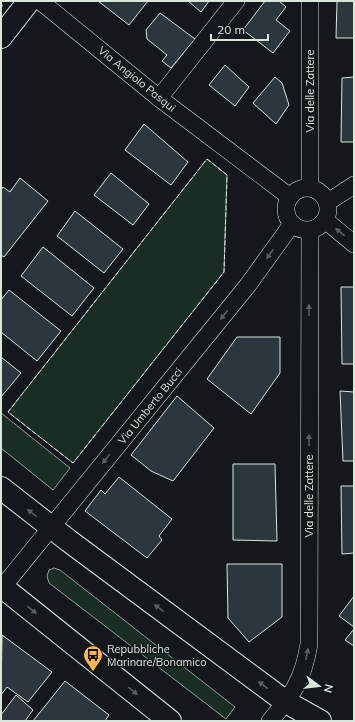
<svg xmlns="http://www.w3.org/2000/svg" width="355" height="722" viewBox="0 0 355 722" font-family="Mulish,sans-serif">
	<rect width="100%" height="100%" fill="#14181c"/>
	<g fill="#1a2d24" stroke="#939e99">
		<path d="M207 159 227 175 224 272 73 463 8 412Z"/>
		<path d="M1 413 70 468 53 490 1 448Z"/>
		<path d="M54 568 60 570 235 707 226 719 49 583 47 576 49 570Z"/>
	</g>
	<g fill="#2c363c" stroke="#d8e6dc">
		<path d="M98 1H148L129 25Z"/>
		<path d="M188 1H209L201 12Z"/>
		<path d="M265 1H279L286 7 276 20 290 31 273 53 243 30Z"/>
		<path d="M337 1H354V38H336Z"/>
		<path d="M160 13 195 39 171 68 162 61 167 55 147 39 146 30Z"/>
		<path d="M225 65 249 87 235 106 209 85Z"/>
		<path d="M275 77 282 83 289 105 276 124 253 103Z"/>
		<path d="M354 77V142H341L342 78Z"/>
		<path d="M144 124 188 162 171 185 125 150Z"/>
		<path d="M111 173 149 204 133 225 94 195Z"/>
		<path d="M20 178 48 201 4 257 1 255V190L3 187 10 192Z"/>
		<path d="M75 211 123 249 104 273 57 236Z"/>
		<path d="M43 247 94 288 72 316 21 276Z"/>
		<path d="M341 287H354V364H342Z"/>
		<path d="M9 290 61 331 37 361 1 332V300Z"/>
		<path d="M237 337H280V373L251 414 207 379Z"/>
		<path d="M1 357 21 373 1 397Z"/>
		<path d="M340 391 354 392V461H343Z"/>
		<path d="M177 396 214 428 173 481 151 471 131 455Z"/>
		<path d="M233 464H275L277 541 233 540Z"/>
		<path d="M119 477 172 519 159 536 162 540 147 558 85 511 101 490 105 494Z"/>
		<path d="M341 486H354V553L342 554Z"/>
		<path d="M227 564H282V617L249 642 228 618Z"/>
		<path d="M354 596V627L339 616Z"/>
		<path d="M354 629V646L345 640Z"/>
		<path d="M2 635 52 672 28 702 7 687 1 695Z"/>
		<path d="M65 681 109 715 105 721H33Z"/>
		<path d="M16 695 33 710 25 721H1V715Z"/>
	</g>
	<g fill="none" stroke-linecap="round" stroke-linejoin="round">
		<defs>
			<g id="street">
				<path d="M40 1 159 98 290 197"/>
				<path d="M310 1V187"/>
				<path d="M159 98 236 1"/>
				<circle cx="307" cy="209" r="21"/>
				<path d="M328 202 354 185"/>
				<path d="M325 220 354 244"/>
				<path d="M1 589 248 285 292 224"/>
				<path d="M270 721C293 694 303 680 309 644L310 230"/>
			</g>
			<g id="secondary">
				<path d="M1 37 29 1"/>
				<path d="M1 488 69 541 286 702 320 721"/>
				<path d="M1 586 170 721"/>
			</g>
		</defs>
		<use href="#street" stroke="#d8e6dc" stroke-width="18"/>
		<use href="#secondary" stroke="#d8e6dc" stroke-width="24"/>
		<use href="#street" stroke="#14181c" stroke-width="17"/>
		<use href="#secondary" stroke="#14181c" stroke-width="22"/>
		<path stroke="#8ac095" stroke-width="3" stroke-dasharray="2 3" stroke-linecap="butt" d="M1 6 3 4"/>
		<path stroke="#d8e6dc" stroke-width="1" stroke-dasharray="5 2" stroke-linecap="butt" d="M207 159 227 175 224 272 73 463 8 412Z"/>
	</g>
	<defs><path id="oneway-solid" d="M-6-.8H1V-3.2L6.5 0L1 3.2V.8H-6Z"/></defs>
	<g fill="#59605f">
		<use href="#oneway-solid" transform="translate(340 232) rotate(-140)"/>
		<use href="#oneway-solid" transform="translate(270 254) rotate(126)"/>
		<use href="#oneway-solid" transform="translate(309 310) rotate(-90)"/>
		<use href="#oneway-solid" transform="translate(224 315) rotate(129)"/>
		<use href="#oneway-solid" transform="translate(309 440) rotate(-90)"/>
		<use href="#oneway-solid" transform="translate(106 459) rotate(129)"/>
		<use href="#oneway-solid" transform="translate(32 513) rotate(-142)"/>
		<use href="#oneway-solid" transform="translate(159 608) rotate(-143)"/>
		<use href="#oneway-solid" transform="translate(32 610) rotate(39)"/>
		<use href="#oneway-solid" transform="translate(307 654) rotate(-79)"/>
		<use href="#oneway-solid" transform="translate(263 685) rotate(-143)"/>
		<use href="#oneway-solid" transform="translate(133 691) rotate(39)"/>
	</g>
	<defs>
		<symbol id="bus-pin" viewBox="-11 -11 22 30"><path d="M0 17L-7.5 6A9.5 9.5 0 1 1 7.5 6Z" fill="#ffb74d" stroke="#14181c"/><path d="M-5-6H5V4H4V6H2V4H-2V6H-4V4H-5ZM-3.5-4V0h7V-4ZM-3.5 1.2v1.5H-2V1.2ZM2 1.2v1.5H3.5V1.2Z" fill="#111"/></symbol>
	</defs>
	<g fill-rule="evenodd">
		<use href="#bus-pin" x="82" y="644" width="22" height="30"/>
	</g>
	<g text-anchor="middle" dominant-baseline="central" stroke-width="3" stroke-linejoin="round" paint-order="stroke">
		<g font-size="11" fill="#d8e6dc" stroke="#14181c">
			<text transform="translate(137 79) rotate(39)">Via Angiolo Pasqui</text>
			<text transform="translate(310 91) rotate(-90)">Via delle Zattere</text>
			<text transform="translate(150 406) rotate(-51)">Via Umberto Bucci</text>
			<text transform="translate(309 496) rotate(-90)">Via delle Zattere</text>
		</g>
		<g font-size="11" fill="#d8e6dc" stroke="#14181c" text-anchor="start">
			<text x="107" y="649">Repubbliche<tspan x="107" dy="13">Marinare/Bonamico</tspan></text>
		</g>
	</g>
	<rect width="355" height="722" fill="none" stroke="#d8e6dc" stroke-width="4"/>
	<g transform="translate(319 686) rotate(105)" stroke="#14181c" stroke-width="3" paint-order="stroke">
	<path d="M0-3L7 15L0 10L-7 15Z" fill="#d8e6dc"/>
	<text y="-6" font-size="11" font-weight="bold" text-anchor="middle" fill="#d8e6dc">N</text>
	</g>
	<path d="M211 34v6h57v-6" fill="none" stroke="#d8e6dc" stroke-width="2"/>
	<text x="217" y="34" font-size="12" fill="#d8e6dc" stroke="#14181c" stroke-width="3" paint-order="stroke">20 m</text>
</svg>
